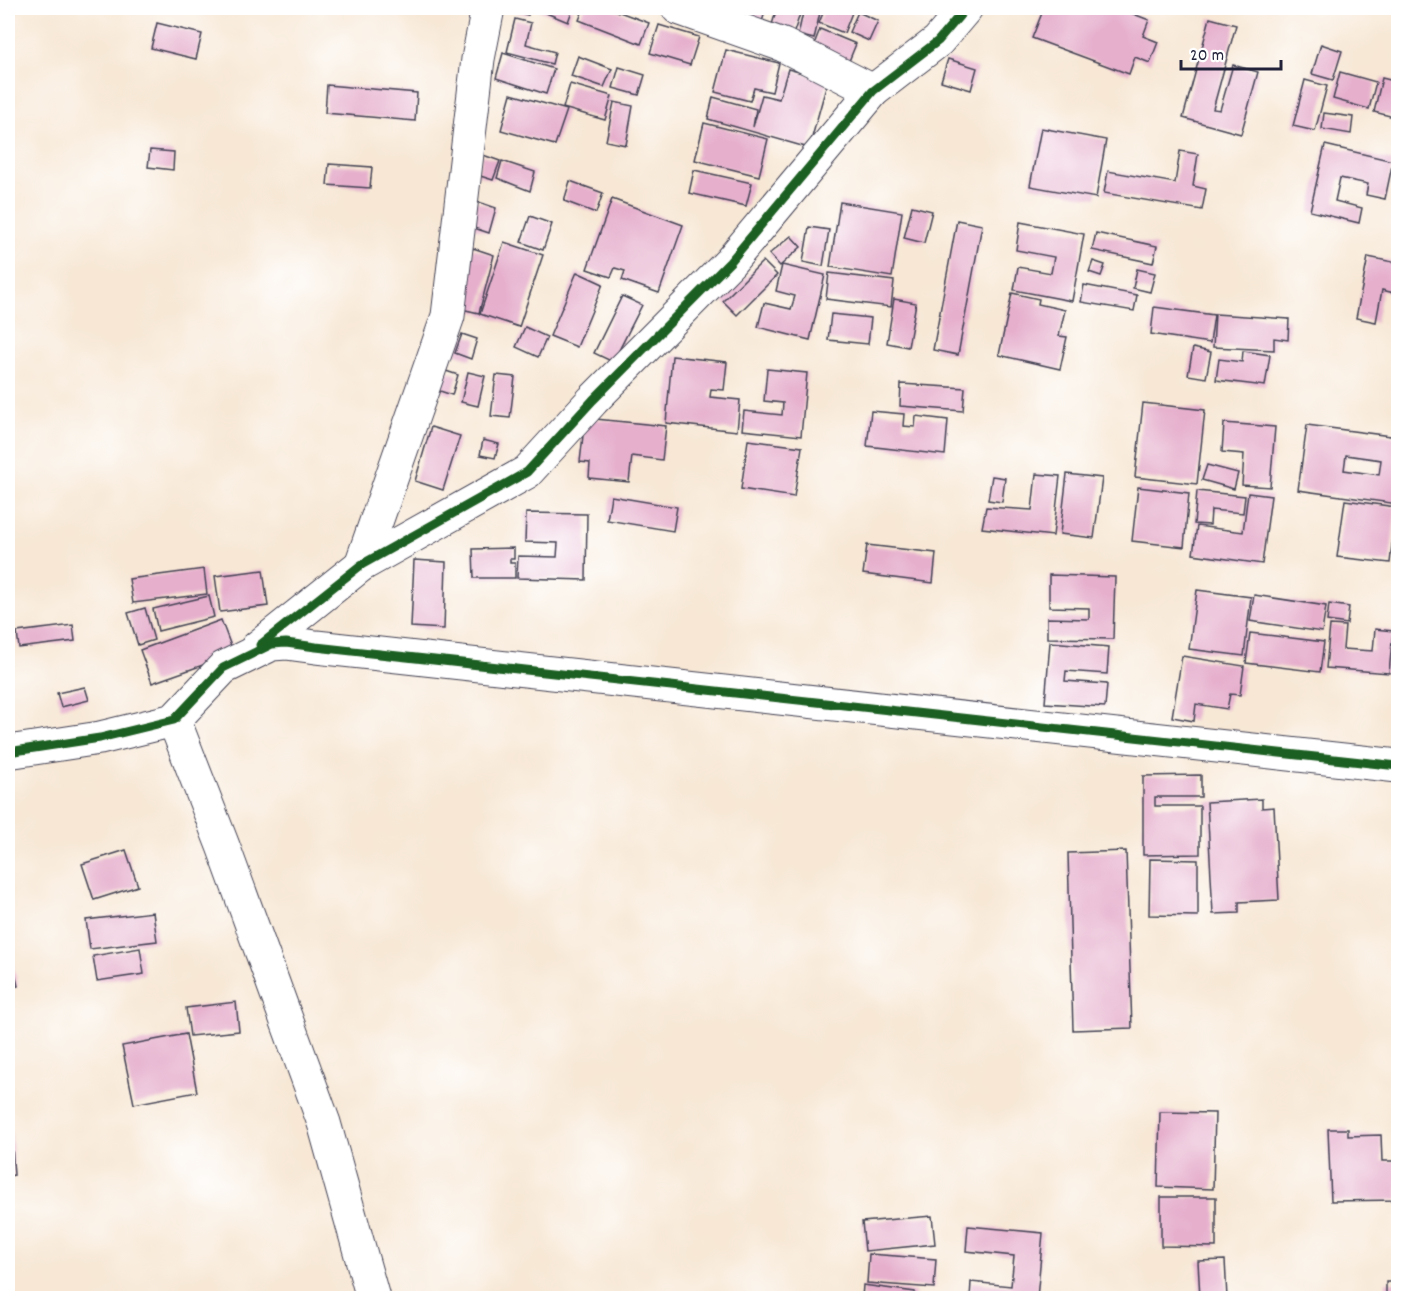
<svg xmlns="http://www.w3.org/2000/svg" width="1406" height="1306" viewBox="0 0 1406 1306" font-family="Dekko,sans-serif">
	<rect width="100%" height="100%" fill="#fff"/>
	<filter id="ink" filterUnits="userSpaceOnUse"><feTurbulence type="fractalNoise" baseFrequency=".0167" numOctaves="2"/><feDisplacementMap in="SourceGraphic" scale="12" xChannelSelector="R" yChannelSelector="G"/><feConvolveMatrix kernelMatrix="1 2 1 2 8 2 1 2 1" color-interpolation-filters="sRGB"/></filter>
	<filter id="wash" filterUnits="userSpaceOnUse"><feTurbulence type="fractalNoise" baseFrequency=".008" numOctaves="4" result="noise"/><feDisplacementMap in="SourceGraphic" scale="24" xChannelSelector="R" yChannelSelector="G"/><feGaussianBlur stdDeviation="1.35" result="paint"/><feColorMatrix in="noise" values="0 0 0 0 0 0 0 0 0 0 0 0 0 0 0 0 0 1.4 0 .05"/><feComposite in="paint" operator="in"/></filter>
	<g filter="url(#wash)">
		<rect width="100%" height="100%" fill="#f7e7d4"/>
		<g id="blocks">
			<g fill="#e6b0cd" fill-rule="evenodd">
				<path d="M501 8H530L528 15Z"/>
				<path d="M540 8H573L568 22 539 10Z"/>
				<path d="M584 8H609L649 23 641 44 579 20Z"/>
				<path d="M724 8H766L762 22Z"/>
				<path d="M777 8H802L793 35 771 28Z"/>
				<path d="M804 8H821L814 39 798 35Z"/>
				<path d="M825 8H847L853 10 844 33 819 23Z"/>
				<path d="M1044 8H1118L1149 20 1143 36 1158 42 1150 63 1135 57 1129 74 1032 38Z"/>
				<path d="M858 12 878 21 869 41 849 32Z"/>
				<path d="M1210 18 1236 25 1213 109 1220 110 1233 65 1258 72 1241 134 1183 118Z"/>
				<path d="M515 19 531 23 526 44 555 52 552 64 507 52Z"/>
				<path d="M157 23 202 34 196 59 151 48Z"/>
				<path d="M659 25 699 37 690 65 650 53Z"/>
				<path d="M820 29 856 44 849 61 813 47Z"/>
				<path d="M1321 44 1342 51 1333 80 1312 74Z"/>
				<path d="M726 50 779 63 772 92 754 88 750 101 715 92Z"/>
				<path d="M503 53 554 69 546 94 496 78Z"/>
				<path d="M578 56 612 69 604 87 571 76Z"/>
				<path d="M948 59 977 68 971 90 941 81Z"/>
				<path d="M619 67 645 75 639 95 613 88Z"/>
				<path d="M788 69 828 80 809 148 708 119 713 97 756 109 753 127 762 95 779 99Z"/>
				<path d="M1340 72 1376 82 1369 109 1333 99Z"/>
				<path d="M1382 78 1398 82V118L1374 112Z"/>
				<path d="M1305 80 1327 86 1315 131 1293 126Z"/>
				<path d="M570 84 612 96 605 120 563 108Z"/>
				<path d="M327 85 417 93 415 121 325 113Z"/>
				<path d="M511 94 567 110 555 145 501 130Z"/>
				<path d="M614 102 633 106 626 145 606 141Z"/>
				<path d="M1324 113 1353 117 1351 134 1322 129Z"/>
				<path d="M704 123 768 139 759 176 695 160Z"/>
				<path d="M1041 128 1106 140 1096 198 1030 186Z"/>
				<path d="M1325 145 1393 161 1385 199 1366 195 1368 184 1340 178 1335 201 1362 208 1359 223 1310 211Z"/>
				<path d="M150 150 174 152 173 170 148 167Z"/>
				<path d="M1180 151 1198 154 1193 186 1206 189 1202 210 1104 193 1108 171 1175 183Z"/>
				<path d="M483 155 500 161 493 180 477 175Z"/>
				<path d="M502 161 535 172 530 191 497 178Z"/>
				<path d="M329 164 372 167 370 188 327 185Z"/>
				<path d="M694 170 752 183 746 206 689 193Z"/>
				<path d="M570 181 603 193 596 213 564 201Z"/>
				<path d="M612 199 683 225 659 293 622 280 625 271 615 268 611 277 587 269Z"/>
				<path d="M473 200 496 208 489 233 465 225Z"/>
				<path d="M840 202 902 212 892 277 830 267Z"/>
				<path d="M912 206 932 211 924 243 904 238Z"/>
				<path d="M530 216 552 224 543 250 521 242Z"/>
				<path d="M957 220 982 225 958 355 933 350Z"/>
				<path d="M1020 222 1084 234 1072 301 1014 290 1018 267 1051 273 1054 257 1016 250Z"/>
				<path d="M809 227 829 230 823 266 803 262Z"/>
				<path d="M1096 233 1157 246 1153 263 1092 250Z"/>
				<path d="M791 236 801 247 780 266 769 254Z"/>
				<path d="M504 242 543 255 519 327 480 314Z"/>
				<path d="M473 248 494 255 479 313 457 308Z"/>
				<path d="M1368 257 1398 263V294L1382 290 1376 322 1356 318Z"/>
				<path d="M763 261 777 275 737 315 723 301Z"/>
				<path d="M1093 261 1105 265 1101 276 1089 272Z"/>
				<path d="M782 265 825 275 810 340 758 327 764 303 791 309 795 296 776 291Z"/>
				<path d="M1137 269 1155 273 1150 292 1133 288Z"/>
				<path d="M577 272 603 284 577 347 550 336Z"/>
				<path d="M829 273 894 281 891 307 826 299Z"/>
				<path d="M1084 285 1137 295 1134 311 1081 302Z"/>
				<path d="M1012 293 1039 299 1038 304 1065 310 1059 336 1067 337 1060 369 999 355Z"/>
				<path d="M622 296 642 305 613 362 594 353Z"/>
				<path d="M894 299 916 303 908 347 887 343Z"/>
				<path d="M1154 307 1214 315 1210 343 1151 334Z"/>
				<path d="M831 314 871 318 868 344 828 340Z"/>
				<path d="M1215 314 1289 319 1288 340 1274 338V350L1213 347Z"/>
				<path d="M525 327 547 337 538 357 516 347Z"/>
				<path d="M462 334 477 339 471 359 455 353Z"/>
				<path d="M1193 348 1211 352 1206 378 1188 375Z"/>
				<path d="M1243 351 1270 355 1265 386 1216 380 1219 359 1242 362Z"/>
				<path d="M672 356 727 362 724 390 711 389 710 397 740 400 737 431 666 423Z"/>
				<path d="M767 369 807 373 801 436 742 430 744 411 782 415 783 403 764 401Z"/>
				<path d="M443 370 458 375 452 395 437 390Z"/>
				<path d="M468 372 485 376 478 406 461 402Z"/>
				<path d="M496 375 515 377 510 418 491 416Z"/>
				<path d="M901 384 965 388 963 411 900 406Z"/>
				<path d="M1143 403 1205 410 1197 484 1135 477Z"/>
				<path d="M871 411 904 414 903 426 915 427 916 416 948 420 945 455 867 446Z"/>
				<path d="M585 418 666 426 662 460 632 456 629 482 589 478 590 463 580 462Z"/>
				<path d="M1224 423 1275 427 1270 487 1242 485 1244 454 1222 452Z"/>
				<path d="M1307 425 1398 437V504L1298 490ZM1346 455 1381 460 1379 475 1344 470Z"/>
				<path d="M431 427 460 436 443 490 415 481Z"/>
				<path d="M483 440 499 444 495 458 480 455Z"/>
				<path d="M748 440 802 447 794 497 741 489Z"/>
				<path d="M1207 465 1238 473 1234 489 1202 480Z"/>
				<path d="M1036 474 1060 476 1053 536 982 528 986 507 1032 510Z"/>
				<path d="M1067 474 1102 478 1094 538 1060 534Z"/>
				<path d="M992 476 1005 478 1002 502 988 500Z"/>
				<path d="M1138 487 1189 493 1184 547 1132 541Z"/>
				<path d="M1197 491 1245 496 1243 513 1211 510 1210 525 1194 524Z"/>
				<path d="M1248 493 1271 496 1262 564 1193 554 1197 526 1243 532Z"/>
				<path d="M611 496 677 507 673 531 607 520Z"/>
				<path d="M1345 500 1396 507 1390 563 1337 557Z"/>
				<path d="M526 513 587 514 586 580 517 578 518 556 557 557 558 543 525 542Z"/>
				<path d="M867 545 936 553 933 583 863 574Z"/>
				<path d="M514 548V559H510V563H515V578H474L473 549Z"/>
				<path d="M414 560 446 562 444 629 411 627Z"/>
				<path d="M204 569 207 594 133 603 129 579Z"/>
				<path d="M263 570 268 606 220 612 215 576Z"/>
				<path d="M1049 575 1115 577 1113 639 1047 638V618L1089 619V608L1049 607Z"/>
				<path d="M1197 590 1251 597 1244 656 1189 649Z"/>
				<path d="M1254 595 1326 606 1322 632 1250 621Z"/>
				<path d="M209 596 214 617 158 631 153 609Z"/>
				<path d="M1329 604 1349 607 1347 624 1327 621Z"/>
				<path d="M145 608 154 640 138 645 128 613Z"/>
				<path d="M221 620 234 654 152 683 140 650Z"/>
				<path d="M73 625 75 641 19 648 17 632Z"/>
				<path d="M1330 625 1345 626 1343 649 1373 651 1375 629 1393 631 1389 673 1326 668Z"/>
				<path d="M1250 633 1324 642 1320 672 1246 663Z"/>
				<path d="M1050 642 1109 647 1107 674 1066 671 1065 681 1107 684 1105 707 1045 703Z"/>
				<path d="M1182 656 1244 666 1240 695 1230 694 1227 709 1196 704 1194 721 1172 717Z"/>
				<path d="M85 687 89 700 61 707 57 693Z"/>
				<path d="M1201 775V797H1155V806H1200V854L1143 855V776Z"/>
				<path d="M1262 799V808L1274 807 1279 900 1239 902V913L1213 914 1207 802Z"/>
				<path d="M126 850 138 886 94 900 82 864Z"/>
				<path d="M1126 851 1132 1028 1073 1030 1068 853Z"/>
				<path d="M1150 859 1198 860V916L1149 915Z"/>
				<path d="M153 912 157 941 90 949 86 920Z"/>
				<path d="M8 945 18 986 8 989Z"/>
				<path d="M140 948 144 974 97 981 93 956Z"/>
				<path d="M236 1002 239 1031 190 1036 186 1008Z"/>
				<path d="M186 1034 197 1092 134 1104 122 1046Z"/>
				<path d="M1160 1112 1215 1113 1213 1189 1158 1187Z"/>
				<path d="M1328 1129H1348V1136L1381 1135 1382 1161H1398V1200L1331 1201Z"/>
				<path d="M8 1132H11L14 1175 8 1176Z"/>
				<path d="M1161 1197H1216V1247L1161 1246Z"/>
				<path d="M932 1216 935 1244 865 1251 862 1222Z"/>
				<path d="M968 1226 1043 1233 1037 1298H970L971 1282 1011 1286 1014 1256 966 1251Z"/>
				<path d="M869 1254 936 1259 934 1288 867 1283Z"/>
				<path d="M1225 1260 1227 1298H1200L1198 1261Z"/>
				<rect x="1386" y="1282" width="12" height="16"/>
				<path d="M863 1285 915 1292V1298H862Z"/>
			</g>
		</g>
	</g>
	<g filter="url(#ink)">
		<use href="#blocks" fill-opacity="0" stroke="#424052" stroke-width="1.5"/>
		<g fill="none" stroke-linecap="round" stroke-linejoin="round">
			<defs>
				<g id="street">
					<path d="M678 8 783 45 873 91"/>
					<path d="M361 565 448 316 478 59 488 8"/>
					<path d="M257 648 361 565 527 472 593 400 730 262 873 91 938 41 966 8"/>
					<path d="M174 720 223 846 324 1123 373 1298"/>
					<path d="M8 752 100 738 174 720 223 668 272 644 286 643 316 647 1398 766"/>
				</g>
			</defs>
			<use href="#street" stroke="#424052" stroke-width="35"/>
			<use href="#street" stroke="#fff" stroke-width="33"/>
			<defs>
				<g id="cycleway">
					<path d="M260 645 361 565 527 472 593 400 730 262 873 91 938 41 966 8"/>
					<path d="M8 752 100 738 174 720 223 668 272 644 286 643 316 647 1398 766"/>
				</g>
			</defs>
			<use href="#cycleway" stroke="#fff" stroke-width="13"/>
			<use href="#cycleway" stroke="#1b5e20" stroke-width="9"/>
		</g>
	</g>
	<rect width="1406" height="1306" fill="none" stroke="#fff" stroke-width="30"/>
	<path d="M1181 60v9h100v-9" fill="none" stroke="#22223b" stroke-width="3"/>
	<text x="1190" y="60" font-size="18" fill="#22223b" stroke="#ffffff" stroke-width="4.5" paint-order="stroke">20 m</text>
</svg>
